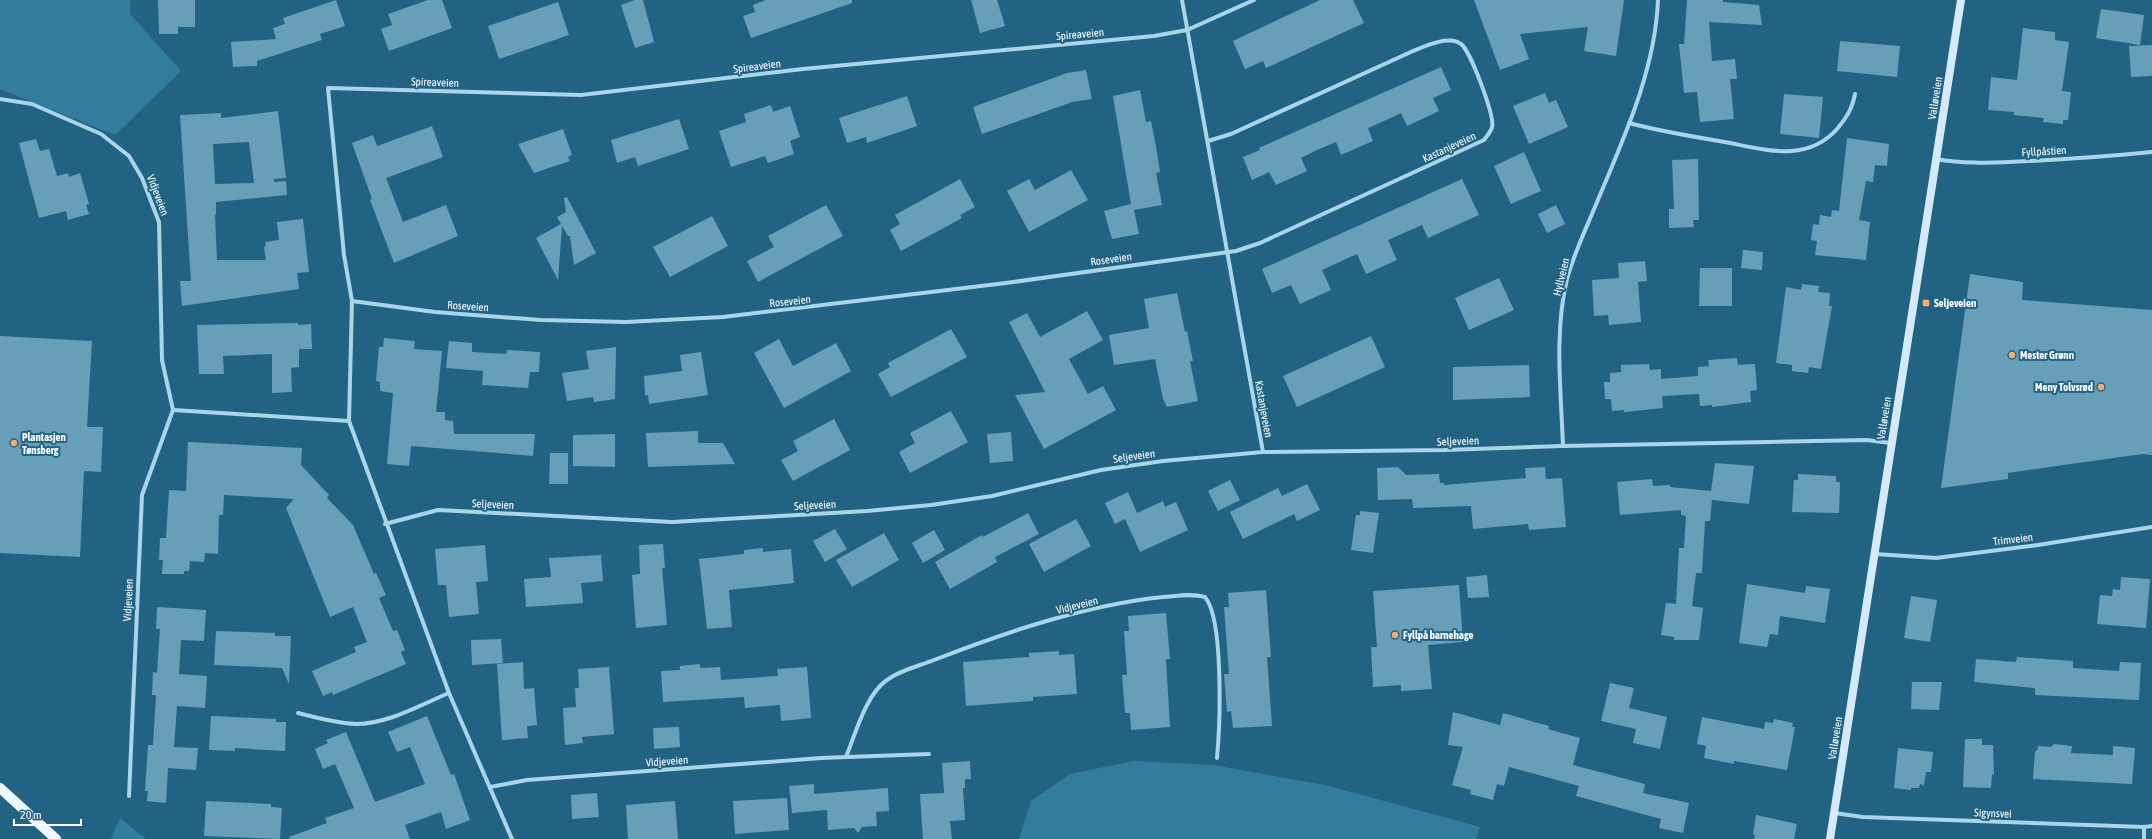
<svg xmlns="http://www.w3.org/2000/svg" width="2152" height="839" viewBox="0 0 2152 839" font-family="'Asap Condensed',sans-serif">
	<rect width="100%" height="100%" fill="#226383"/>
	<g fill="#327d9f">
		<path d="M0 0H130V14L181 71 115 135 0 89Z"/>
		<path d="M1134 761 1213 765 1325 785 1480 827 1476 839H1019L1031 801 1070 774Z"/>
		<path d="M120 818 146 839H111Z"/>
	</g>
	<g fill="#679fb9" fill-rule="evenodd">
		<path d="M158 0H195V27H178V34H159Z"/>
		<path d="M336 0 345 26 320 34 322 40 257 61V66L233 67 231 42 276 39 273 28 285 24 283 18Z"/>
		<path d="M428 0H442L452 28 389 51 381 29 392 25 388 14Z"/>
		<path d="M635 0H643L654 42 635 48 621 5Z"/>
		<path d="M766 0H852V3L751 38 743 16 755 12 753 5Z"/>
		<path d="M971 0H997L1005 26 980 33Z"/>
		<path d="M1320 0H1353L1364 23 1266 68 1263 61 1245 69 1233 41Z"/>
		<path d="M1474 0H1624L1616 56 1584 51 1588 27 1520 34 1529 59 1500 70Z"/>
		<path d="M1687 0H1723V2L1759 5 1762 25 1709 22 1712 61 1735 59 1737 79H1730L1734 119 1700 122 1697 92 1684 93 1679 44H1684Z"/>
		<path d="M558 2 569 35 499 59 488 26Z"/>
		<path d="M2101 9 2144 15 2140 45 2096 38Z"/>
		<path d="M2023 28 2055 32V40L2069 42 2062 91 2071 92 2068 120H2063V124L2043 122 2044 118 2014 115V112L1988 110 1991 77 2017 80Z"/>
		<path d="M1840 41 1900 46 1897 77 1837 71Z"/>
		<path d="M2152 45V76L2131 77 2129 46Z"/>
		<path d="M1441 67 1451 90 1433 98 1439 111 1407 126 1401 113 1384 121 1368 128 1373 141 1341 155 1336 142 1317 150 1301 158 1307 171 1276 185 1269 172 1252 180 1243 157 1260 150 1259 148Z"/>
		<path d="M1086 70 1092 99 1072 102 982 134 973 107 1067 73Z"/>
		<path d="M1140 90 1146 122 1151 121 1156 146 1160 172 1156 173 1162 205 1134 210 1139 234 1112 239 1104 211 1131 204 1113 96Z"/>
		<path d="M1545 93 1549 103 1556 100 1568 127 1529 144 1513 106Z"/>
		<path d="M1784 94 1823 97 1819 138 1780 134Z"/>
		<path d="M907 96 917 126 867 143 866 137 847 143 839 118Z"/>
		<path d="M771 105 773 112 790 106 800 137 790 141 794 154 768 163 765 156 731 167 719 131 746 122 744 114Z"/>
		<path d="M278 111 286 178 274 179V182L286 181 287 195 216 202V215H215L217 260H266L264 247 266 246 265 242 279 240 277 222 303 219 309 272 297 273 299 289 182 306 180 281H191L180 115 221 113V118ZM249 142 254 183 215 184 213 144Z"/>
		<path d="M679 119 689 149 638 166 635 157 617 163 611 140Z"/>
		<path d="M432 126 443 157 386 178 403 222 446 205 458 236 394 263 370 200 372 199 352 143 373 135 377 146Z"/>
		<path d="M563 129 572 155 568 157 570 161 534 173 518 144Z"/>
		<path d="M1847 138 1889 144 1887 166 1875 165 1873 182 1866 181 1859 220 1870 222 1866 260 1815 255 1817 241 1811 240 1813 224 1819 225 1820 215 1831 217 1832 210 1839 211Z"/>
		<path d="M36 139 40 151 49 149 57 176 68 173 69 177 80 173 89 204 86 205 89 214 68 220 66 211 39 218 19 143Z"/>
		<path d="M1524 152 1541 191 1511 204 1494 166Z"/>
		<path d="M1698 159 1699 220H1693L1694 227 1669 228V209H1674L1672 160Z"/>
		<path d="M1071 170 1088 200 1029 232 1007 191 1029 179 1035 190Z"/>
		<path d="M960 179 975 207 960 215 962 218 901 251 890 230 900 224 895 215Z"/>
		<path d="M1462 179 1479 215 1428 238 1422 225 1388 240 1397 260 1366 274 1357 254 1322 270 1331 290 1300 304 1291 285 1272 293 1262 269Z"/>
		<path d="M567 197 596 253 574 265 570 236H568L562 226 558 280 536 238 561 224 557 217 566 212 564 198Z"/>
		<path d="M826 205 843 236 758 282 747 261 774 247 768 236Z"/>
		<path d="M1556 205 1565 224 1547 233 1538 214Z"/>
		<path d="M712 216 728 246 670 277 653 247Z"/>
		<path d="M1743 250 1763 252 1762 270 1741 268Z"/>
		<path d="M1645 261 1647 281 1638 282 1641 322 1609 325 1608 315 1594 316 1592 280 1619 278 1618 263Z"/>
		<path d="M1700 268H1732V306H1699Z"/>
		<path d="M1970 274 2023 282 2022 300 2152 310V455L2142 454 2008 473V479L1941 488Z"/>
		<path d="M1499 278 1514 310 1469 330 1455 298Z"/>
		<path d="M1802 284 1819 286 1818 292 1830 293 1829 306H1832L1821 369 1809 367 1808 373 1792 371V365L1776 363 1786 287 1801 290Z"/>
		<path d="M1177 293 1185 332 1187 331 1193 361H1190L1198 401 1167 407 1163 399 1155 359 1114 365 1109 335 1149 328 1144 299Z"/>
		<path d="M1087 311 1103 340 1069 359 1088 394 1103 386 1116 410 1044 449 1015 395 1045 392 1009 322 1027 313 1040 337Z"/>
		<path d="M298 323V325L311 324 312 349H299V367L291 368 292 392 272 393V354L223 356 224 374H199L197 325Z"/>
		<path d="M951 329 967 357 891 397 878 374 890 367 888 363Z"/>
		<path d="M0 336 92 341 87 427H103L101 472 84 471 80 557 0 553Z"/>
		<path d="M1371 336 1385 367 1297 407 1283 376Z"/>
		<path d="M384 338 415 341 414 349 442 351 436 412H445V420L453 421 454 434H535L533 456 411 446 409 466 387 464 393 393 380 391V382L376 381 379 347H383Z"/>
		<path d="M779 339 793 366 836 343 851 371 784 408 754 353Z"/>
		<path d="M449 341 472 343V352L506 354 507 350 540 352 539 372H530L528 388 482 385 483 371 446 368Z"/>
		<path d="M616 347 615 399 594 402 593 397 567 401 562 373 589 369 586 351Z"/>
		<path d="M701 352 708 395 649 404 648 395H645L644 376 682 371 680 355Z"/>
		<path d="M1737 358 1738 365 1755 364 1757 390 1750 391 1751 402 1712 407V405L1700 406 1699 394 1662 396 1663 408 1624 412V410L1612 411 1611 399H1605L1604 382H1610V373L1621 372V365L1649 364 1650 370 1661 369V379L1698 376V367L1709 366 1708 360Z"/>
		<path d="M1529 365 1530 397 1453 400V367Z"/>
		<path d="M951 411 968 442 910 473 899 452 915 443 910 433Z"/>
		<path d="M834 419 850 450 793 481 781 460 798 451 793 441Z"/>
		<path d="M698 431V443H723L735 464 648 467 646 433Z"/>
		<path d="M1011 432 1013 461 990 463 987 434Z"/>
		<path d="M615 434V467L573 466V435Z"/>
		<path d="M188 442 302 448 301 465 329 495 327 498 353 525 374 574 376 573 386 595 379 598 393 631 397 630 405 650 401 652 406 664 333 695 332 692 323 696 312 671 356 652 354 647 367 642 353 607 330 617 286 508 294 499 224 495 223 515H219L218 554 205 553 204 562 190 561 189 571H184V574H162L163 560H159L160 538H166L169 490 186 491Z"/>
		<path d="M550 453H568V484H549Z"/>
		<path d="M1715 463 1754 466 1749 504 1712 500 1710 521H1705L1702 573H1696L1692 606 1703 608 1699 640H1674V637L1661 635 1666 603 1676 604 1679 548H1684L1686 516 1681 515V510L1620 515 1617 482 1652 479 1653 486 1670 485V487L1711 491Z"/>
		<path d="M1398 467 1406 475 1439 474 1440 483H1444V485L1526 478 1525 468 1545 467 1546 479 1562 478 1566 527 1529 530 1528 524 1473 529 1471 506 1413 508 1412 499 1378 500 1377 468Z"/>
		<path d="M1798 474 1836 476V482H1840L1839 513 1792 512 1794 480H1798Z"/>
		<path d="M1230 480 1240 500 1218 511 1208 491Z"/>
		<path d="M1307 484 1320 510 1297 521 1294 514 1243 539 1230 512 1278 488 1282 496Z"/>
		<path d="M1128 492 1137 513 1163 501 1165 507 1176 502 1188 530 1140 552 1125 519 1115 524 1105 503Z"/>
		<path d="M1360 511 1379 513 1373 553 1351 550 1356 515H1360Z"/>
		<path d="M1028 513 1039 534 995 557 997 562 950 589 935 562 982 535 983 537Z"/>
		<path d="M1076 519 1091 546 1044 572 1029 544Z"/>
		<path d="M835 529 847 549 825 562 813 541Z"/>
		<path d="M934 530 945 550 923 563 912 543Z"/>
		<path d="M884 533 899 560 852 587 836 560Z"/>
		<path d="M663 544 665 568H662L667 625 636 628 632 575 640 574 639 545Z"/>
		<path d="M485 545 488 581 476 582 479 614 449 617 446 585H438L435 549Z"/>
		<path d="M763 548V552L791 549 794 583 729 590 732 627 707 629 699 559 744 554V550Z"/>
		<path d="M601 555 603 581 581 583 583 603 526 607 524 579 551 577 549 558Z"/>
		<path d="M1487 575 1489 597 1468 598 1466 577Z"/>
		<path d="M2121 577 2150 579 2146 628 2097 624 2100 595 2112 596 2113 589 2120 590Z"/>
		<path d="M1747 584 1805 593 1806 586 1830 589 1825 623 1780 616 1778 635 1770 634 1767 647 1739 643Z"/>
		<path d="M1459 585 1463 642 1428 645 1432 689 1401 691V685L1373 687 1371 647H1377L1373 591Z"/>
		<path d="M1266 590 1271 657H1267L1272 726 1233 728 1231 711 1227 712 1224 674H1229L1224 607H1229L1228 593Z"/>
		<path d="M1911 596 1937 600 1930 642 1904 638Z"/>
		<path d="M157 607 206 610 204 641 181 640 179 674 207 676 205 708 177 706 174 747 198 748 196 770 168 768 166 803 147 801 148 791H145L148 745H153L156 695H152L153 672 157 673 160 629H156Z"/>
		<path d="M1166 613 1170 659H1166L1170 727 1131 730 1130 713H1125L1122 675H1127L1124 631H1129L1128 616Z"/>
		<path d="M216 631 275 633V636H291L289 684 282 668 214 665Z"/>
		<path d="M501 639 503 663 472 665 471 640Z"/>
		<path d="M1059 651V655L1074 654 1077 694 1033 697V701L966 706 963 662 1029 657V653Z"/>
		<path d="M2017 657 2073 661V668L2119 671 2120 662 2141 663 2139 700 2035 695V688L1974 682 1976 659 2016 662Z"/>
		<path d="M523 662 524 689 534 688 537 725 527 726 528 738 502 740 497 664Z"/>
		<path d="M700 664V668L720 667 721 680 778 676 777 669 807 667 811 718 781 721 780 705 745 708 744 697 663 702 661 671 680 670V666Z"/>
		<path d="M609 667 614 734 582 737 583 743 565 745 563 708 576 707 575 688H579L578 669Z"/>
		<path d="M1912 682H1942L1939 710 1911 709Z"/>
		<path d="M1610 683 1634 688 1629 708 1667 717 1660 749 1633 743 1636 729 1601 721Z"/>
		<path d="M1453 712 1500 725 1503 713 1549 726 1548 729 1580 738 1573 765 1645 784 1643 793 1689 803 1683 833 1659 828 1661 819 1576 796 1579 786 1509 767 1504 786 1497 784 1493 800 1470 794 1471 790 1452 785 1463 747 1448 745Z"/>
		<path d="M211 716 276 719V722H286L285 751 235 748V751L209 750Z"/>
		<path d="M427 716 451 775 454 774 470 820 446 829 441 812 405 825 410 839H290L289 837 327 823 325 818 354 808 335 764 323 769 315 749 328 743 326 740 346 732 375 802 425 784 410 747 397 752 388 732Z"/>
		<path d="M1702 717 1764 729 1765 722 1773 723 1774 719 1793 723 1792 727H1795L1787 770 1734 761V764L1704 758 1706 746 1697 744Z"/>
		<path d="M679 727 680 747 654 749 653 728Z"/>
		<path d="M1965 739H1982V745H1993L1994 774 1992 775 1991 788 1963 787Z"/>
		<path d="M2054 744 2072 746 2071 753 2113 755V746L2135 748 2132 784 2033 779 2035 751H2037L2038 746 2051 747Z"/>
		<path d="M1898 748 1933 752 1931 772H1926L1924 785 1920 784 1919 788H1911V790L1894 788Z"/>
		<path d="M970 761 971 779H965V788H963L965 820 950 821 952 839H923L920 794 944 793 942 763Z"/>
		<path d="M814 784V794L888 788 889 811 876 812 877 826 862 827 858 833 854 828 828 830 827 810 792 813 789 786Z"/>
		<path d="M597 793 599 817 572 819 571 795Z"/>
		<path d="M787 798 789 830 735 834 733 801Z"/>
		<path d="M206 801 271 804V807L282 808 280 839 204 836Z"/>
		<path d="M675 801 678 839H628L626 805Z"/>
		<path d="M1756 815 1797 824 1794 839H1754L1755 835 1753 834Z"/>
	</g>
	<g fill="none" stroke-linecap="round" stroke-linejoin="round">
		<g stroke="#aad4e8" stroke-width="4">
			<path d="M1182 0 1263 452"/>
			<path d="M0 99 32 104 101 134 129 156 142 178 159 222 162 360 173 410 142 495 129 796"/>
			<path d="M1629 123C1659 131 1689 136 1719 141 1761 148 1805 165 1837 129 1847 117 1852 109 1855 94"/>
			<path d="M1936 159C1968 165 1999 162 2030 161 2071 159 2111 156 2152 152"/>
			<path d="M352 301 435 312 541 320 626 322 723 317 1006 283 1236 251 1260 243 1484 140C1486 137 1491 132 1492 127 1495 116 1470 50 1461 44 1449 35 1425 46 1413 51L1231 134 1208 141"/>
			<path d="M173 410 349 421"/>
			<path d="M1563 446C1561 391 1554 333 1567 279 1573 257 1583 235 1592 214 1620 146 1655 75 1658 0"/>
			<path d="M385 524 438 510 672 522 867 511 931 505 992 496 1101 470 1163 461 1263 452 1444 450 1563 446 1866 440 1891 443"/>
			<path d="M1875 554 1936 558 2038 545 2152 527"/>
			<path d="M298 713C317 718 336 723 356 724 388 724 420 705 449 693"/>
			<path d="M846 757C855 735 866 694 887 680 900 670 919 666 934 660 1006 632 1086 605 1163 597 1177 596 1191 593 1205 597 1224 619 1220 726 1217 758"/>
			<path d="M490 787 527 780 821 758 929 754"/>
			<path d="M1834 813 1863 817 2144 827 2152 826"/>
			<path d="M512 839 449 693 349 421 352 301 344 255 328 88 581 95 803 69 1154 36 1187 30 1254 0"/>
			<path d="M2144 839V827"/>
		</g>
		<path stroke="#d4ebf7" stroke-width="8" d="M1830 839 1961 0"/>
		<path stroke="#ecf7fe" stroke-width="10" d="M0 788 56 839"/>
	</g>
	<g fill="#f4ad6c" stroke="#226383" stroke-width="1.5">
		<rect x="1922" y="299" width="8" height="8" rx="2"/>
		<circle cx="2012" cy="355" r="4"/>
		<circle cx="2101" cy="387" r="4"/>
		<circle cx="14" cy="443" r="4"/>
		<circle cx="1395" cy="635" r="4"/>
	</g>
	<g text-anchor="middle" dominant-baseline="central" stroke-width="4" stroke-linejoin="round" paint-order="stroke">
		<g font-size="11" fill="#fff" stroke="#226383">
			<text transform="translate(1080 34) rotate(-5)">Spireaveien</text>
			<text transform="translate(757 66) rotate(-7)">Spireaveien</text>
			<text transform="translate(435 82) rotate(2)">Spireaveien</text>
			<text transform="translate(1935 98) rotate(-81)">Valløveien</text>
			<text transform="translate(1449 147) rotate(-25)">Kastanjeveien</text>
			<text transform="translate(2044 151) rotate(-3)">Fyllpåstien</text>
			<text transform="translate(158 195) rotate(69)">Vidjeveien</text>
			<text transform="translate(1111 259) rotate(-8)">Roseveien</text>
			<text transform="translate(1561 277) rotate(-76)">Hyllveien</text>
			<text transform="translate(790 301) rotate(-6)">Roseveien</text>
			<text transform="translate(468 306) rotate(4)">Roseveien</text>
			<text transform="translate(1264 409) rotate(80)">Kastanjeveien</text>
			<text transform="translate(1884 418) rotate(-81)">Valløveien</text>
			<text transform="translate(1458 441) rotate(-2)">Seljeveien</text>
			<text transform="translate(1134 456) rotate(-8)">Seljeveien</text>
			<text transform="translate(493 504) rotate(3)">Seljeveien</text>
			<text transform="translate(815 505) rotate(-3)">Seljeveien</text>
			<text transform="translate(2013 539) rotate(-7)">Trimveien</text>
			<text transform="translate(128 600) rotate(-87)">Vidjeveien</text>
			<text transform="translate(1077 605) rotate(-14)">Vidjeveien</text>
			<text transform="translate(1835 738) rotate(-81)">Valløveien</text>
			<text transform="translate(667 761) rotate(-4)">Vidjeveien</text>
			<text transform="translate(1993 813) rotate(2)">Sigynsvei</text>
		</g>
		<g font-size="11" font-weight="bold" fill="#fff" stroke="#226383" text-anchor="start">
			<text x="1934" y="303">Seljeveien</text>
			<text x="2020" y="355">Mester Grønn</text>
			<text x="2093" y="387" text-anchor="end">Meny Tolvsrød</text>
			<text x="22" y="437">Plantasjen<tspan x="22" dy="13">Tønsberg</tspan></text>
			<text x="1403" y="635">Fyllpå barnehage</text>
		</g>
	</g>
	<path d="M14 819v6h67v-6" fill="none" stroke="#ffffff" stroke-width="2"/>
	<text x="20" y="819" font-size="12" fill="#ffffff" stroke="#226383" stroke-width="3" paint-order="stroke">20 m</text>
</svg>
